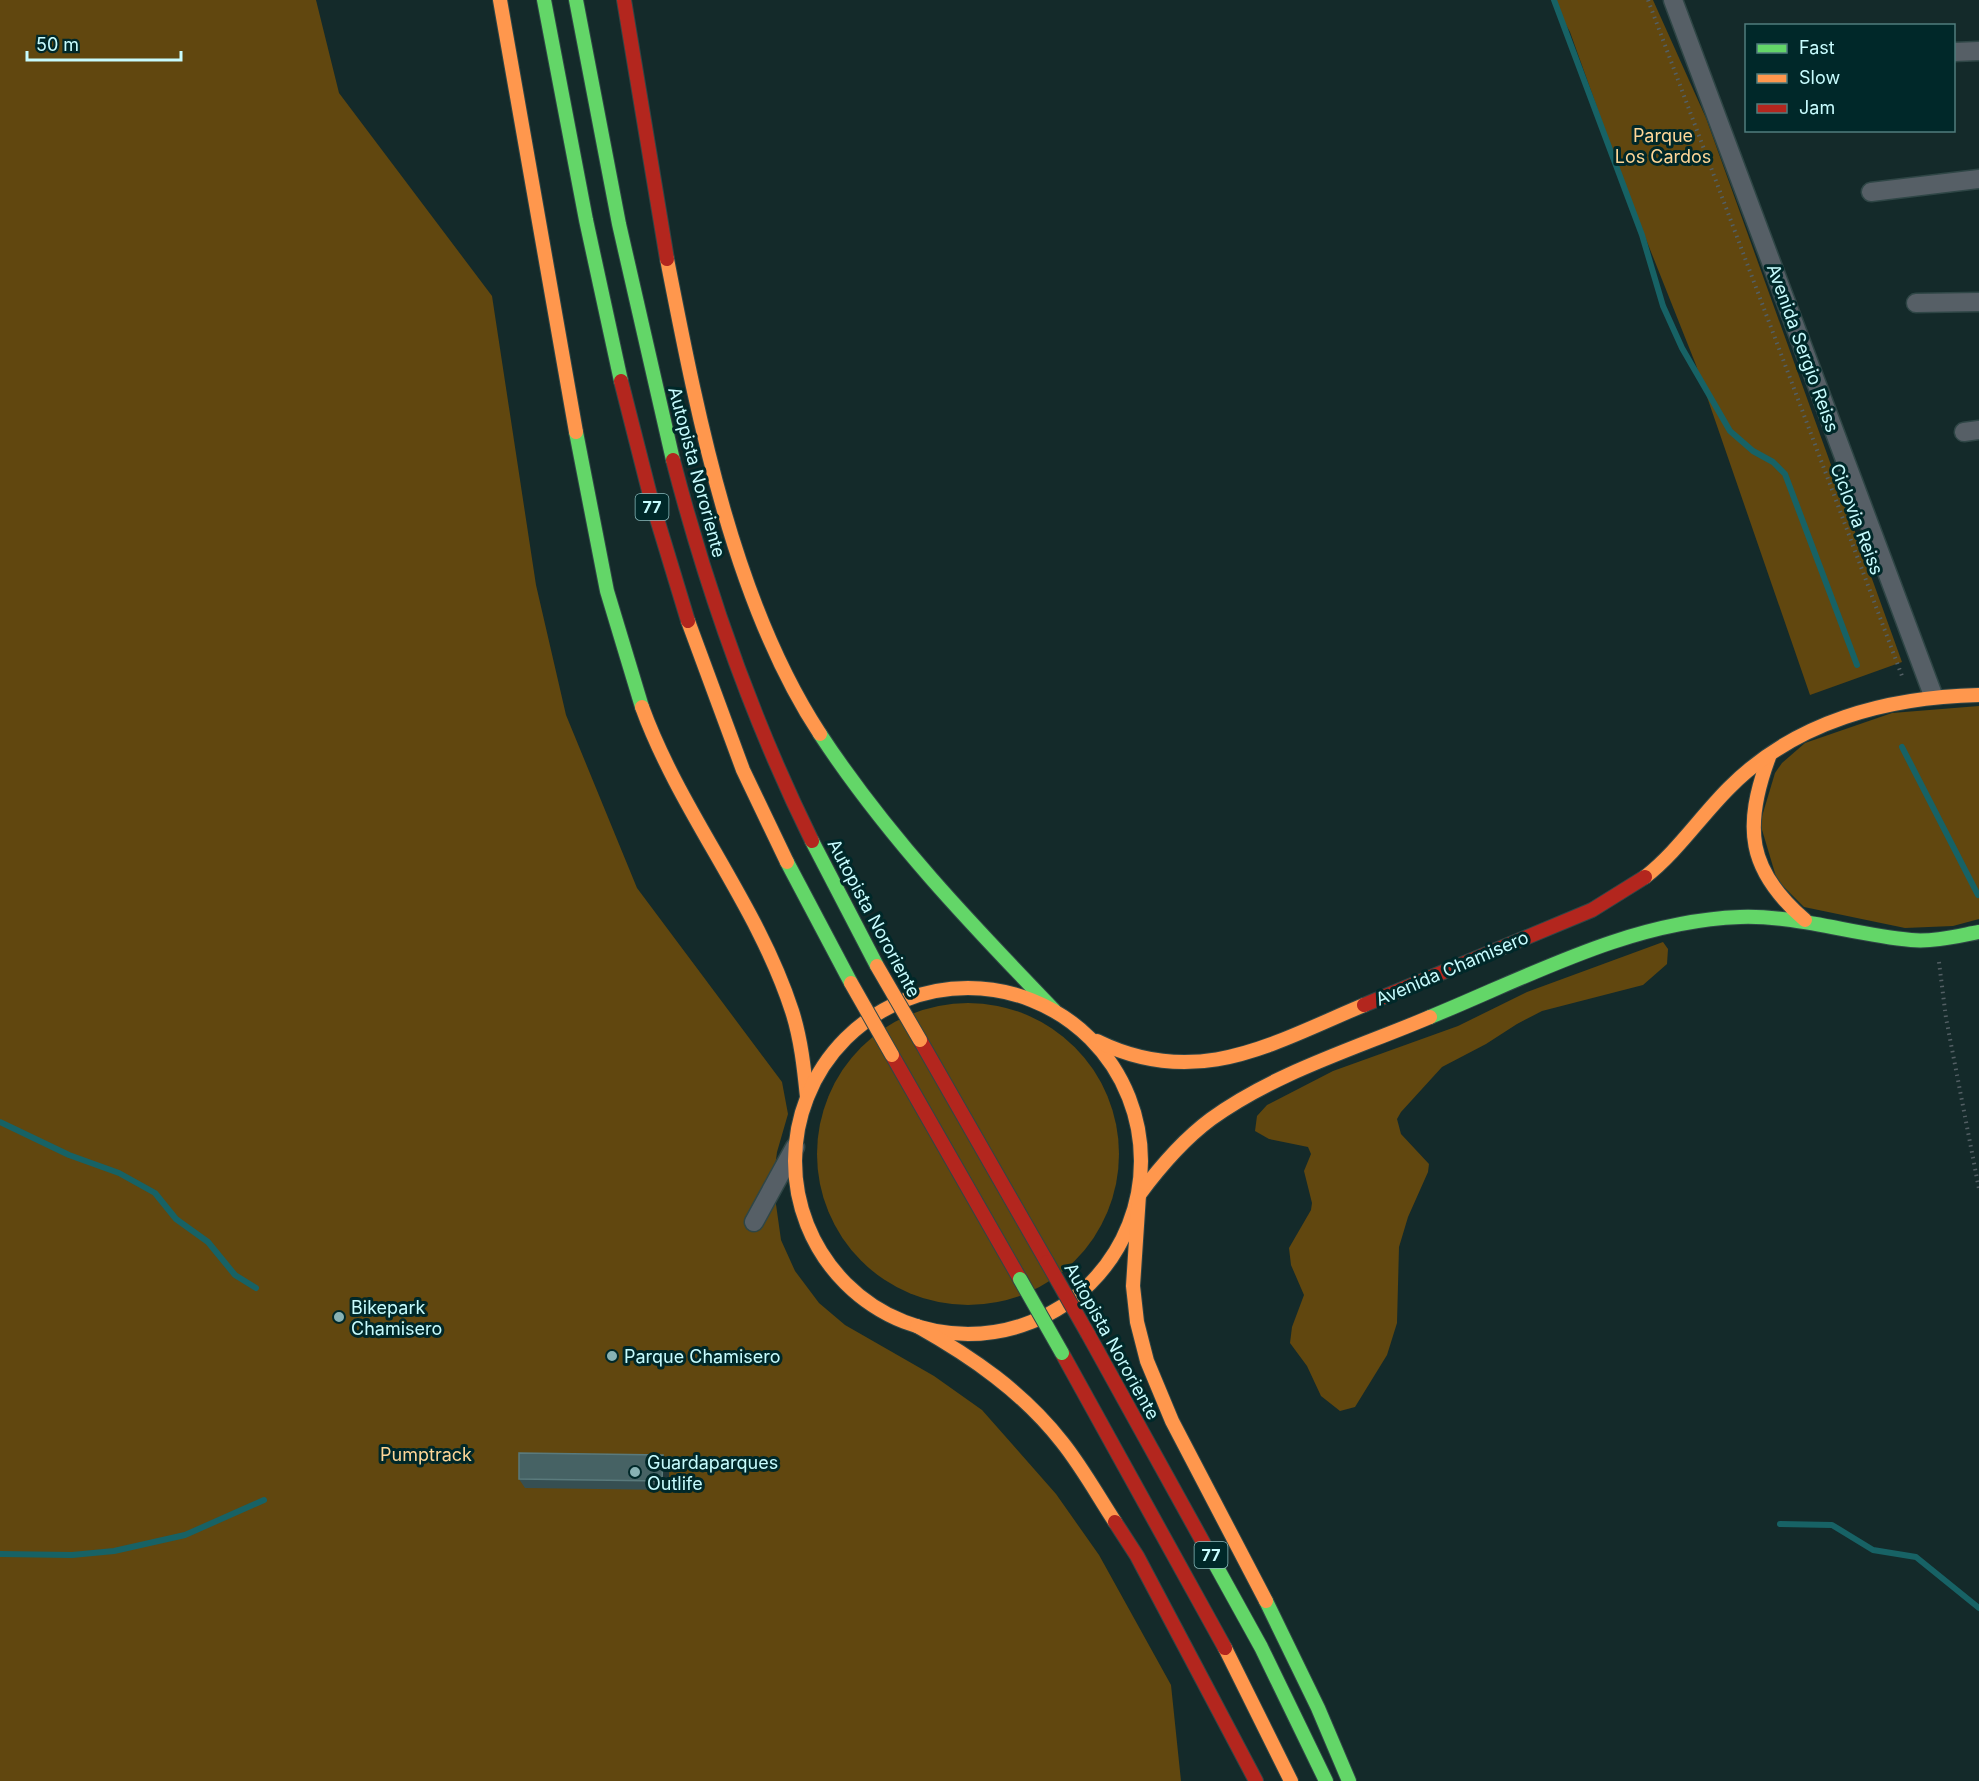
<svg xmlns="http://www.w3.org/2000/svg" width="1979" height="1781" viewBox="0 0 1979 1781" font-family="Inter,sans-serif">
	<rect width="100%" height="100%" fill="#142a2a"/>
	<g fill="#61470f">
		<path d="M0 0H316L339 93 492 296 536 585 566 715 637 888 782 1082 788 1114 777 1152 773 1183 781 1240 795 1271 819 1303 845 1325 934 1376 982 1410 1056 1494 1099 1555 1171 1685 1181 1781H0Z"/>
		<path d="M1552 0H1653L1706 118 1902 662 1810 695 1696 365 1628 194 1570 32Z"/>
		<path d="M1979 706V919L1953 926 1905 928 1804 907 1777 880 1760 823 1775 773 1782 763 1805 743 1892 713Z"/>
		<path d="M1663 942 1668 949 1667 964 1643 985 1542 1011 1517 1024 1486 1044 1442 1067 1401 1112 1397 1119 1401 1134 1429 1164 1428 1172 1408 1217 1399 1247 1397 1323 1387 1355 1355 1407 1340 1411 1321 1396 1307 1366 1290 1343 1292 1327 1304 1295 1291 1265 1289 1248 1311 1210 1312 1203 1304 1171 1311 1154 1308 1147 1269 1139 1255 1131 1257 1116 1267 1105 1333 1071 1458 1026 1527 992Z"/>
		<circle cx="968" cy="1154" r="151"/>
	</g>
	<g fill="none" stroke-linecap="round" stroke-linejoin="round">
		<g stroke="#176265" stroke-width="6">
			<path d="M1554 0 1642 235 1663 306 1682 348 1730 431 1753 451 1773 462 1785 474 1857 665"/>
			<path d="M1902 747 1978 895"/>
			<path d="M0 1122 69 1155 119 1173 155 1193 176 1219 208 1242 235 1275 256 1288"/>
			<path d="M1780 1524 1832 1525 1873 1550 1916 1557 1979 1608"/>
			<path d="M0 1554 72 1555 114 1551 185 1535 264 1500"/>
		</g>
		<defs>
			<g id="street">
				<path d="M1673 0 1933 695"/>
				<path d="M1954 52 1979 51"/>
				<path d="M1871 192 1979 179"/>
				<path d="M1916 303 1979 302"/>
				<path d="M1964 432 1979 430"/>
				<path d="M754 1222 795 1147"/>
			</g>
			<g id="fast">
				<path d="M544 0 586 220 621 381"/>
				<path d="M576 0 619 224 673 460"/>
				<path d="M576 432 607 591 642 707"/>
				<path d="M820 734C887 836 970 923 1054 1010"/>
				<path d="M812 841 877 966"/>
				<path d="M787 862 851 983"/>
				<path d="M1430 1017C1530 976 1630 921 1740 917 1799 915 1853 935 1911 940 1934 942 1957 936 1979 932"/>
				<path d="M1209 1553 1261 1647 1326 1781"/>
				<path d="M1266 1601 1318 1708 1349 1781"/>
			</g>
			<g id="slow">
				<path d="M500 0 576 432"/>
				<path d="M667 259C697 412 733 602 820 734"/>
				<path d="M688 621 743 770 787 862"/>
				<path d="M642 707C681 814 757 903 792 1011 801 1039 804 1068 807 1097"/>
				<path d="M1769 757C1743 827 1747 870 1805 920"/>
				<path d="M1645 877C1677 852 1700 817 1729 788 1795 721 1888 697 1979 695"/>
				<circle cx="968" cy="1161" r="173"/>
				<path d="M1097 1041C1197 1090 1271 1044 1364 1005"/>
				<path d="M1139 1195C1159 1168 1184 1139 1211 1119 1276 1072 1357 1048 1430 1017"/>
				<path d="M1139 1195 1133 1286 1137 1322 1147 1361 1172 1421 1266 1601"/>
				<path d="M917 1326C972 1357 1023 1392 1062 1442 1082 1467 1098 1496 1115 1522"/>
				<path d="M1225 1648 1291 1781"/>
			</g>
			<g id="jam">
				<path d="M624 0 667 259"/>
				<path d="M621 381 651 499 688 621"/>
				<path d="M673 460C707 591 752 719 812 841"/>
				<path d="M1364 1005 1592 910 1645 877"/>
				<path d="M920 1040 1047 1262"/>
				<path d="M892 1055 1020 1279"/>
				<path d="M1088 1334 1209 1553"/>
				<path d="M1062 1353 1225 1648"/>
				<path d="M1115 1522 1137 1556 1256 1781"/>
			</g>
		</defs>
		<use href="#street" stroke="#2f4646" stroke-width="21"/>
		<use href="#fast" stroke="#2f4646" stroke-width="16"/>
		<use href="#slow" stroke="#2f4646" stroke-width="16"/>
		<use href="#jam" stroke="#2f4646" stroke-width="16"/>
		<g stroke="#535f64" stroke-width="4" stroke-dasharray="1.5 4.5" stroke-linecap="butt">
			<path d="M1648 0 1902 676"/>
			<path d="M1939 962 1946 1018 1979 1189"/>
		</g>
		<use href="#street" stroke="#565f66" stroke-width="18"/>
		<use href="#fast" stroke="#63d668" stroke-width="14"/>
		<use href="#slow" stroke="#ff974d" stroke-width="14"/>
		<use href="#jam" stroke="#b3261e" stroke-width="14"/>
		<defs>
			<path id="fast-bridge" d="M1020 1279 1062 1353"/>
			<g id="slow-bridge">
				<path d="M877 966 920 1040"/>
				<path d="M851 983 892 1055"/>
			</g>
			<path id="jam-bridge" d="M1047 1262 1088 1334"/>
		</defs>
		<use href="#fast-bridge" stroke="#2f4646" stroke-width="16" stroke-linecap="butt"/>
		<use href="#slow-bridge" stroke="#2f4646" stroke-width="16" stroke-linecap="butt"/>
		<use href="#jam-bridge" stroke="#2f4646" stroke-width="16" stroke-linecap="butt"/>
		<use href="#fast-bridge" stroke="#63d668" stroke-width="14"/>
		<use href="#slow-bridge" stroke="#ff974d" stroke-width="14"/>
		<use href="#jam-bridge" stroke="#b3261e" stroke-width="14"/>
	</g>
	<path fill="#364f52" d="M669 1464V1490L525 1488 519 1479Z"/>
	<path fill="#22383a" d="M663 1455 669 1464V1490L662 1481Z"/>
	<path fill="#466264" stroke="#5a7a7c" stroke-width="1.5" d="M519 1453 663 1455 662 1481 519 1479Z"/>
	<g fill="#88b2b4" stroke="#002829" stroke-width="2">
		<circle cx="339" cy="1317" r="6"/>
		<circle cx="612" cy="1356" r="6"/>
		<circle cx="635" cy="1472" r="6"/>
	</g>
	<g text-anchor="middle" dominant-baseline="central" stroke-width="6" stroke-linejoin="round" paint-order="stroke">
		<g fill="#002829" stroke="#8bbcbe" stroke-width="1.5">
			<rect x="635.5" y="494" width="33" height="26" rx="4.5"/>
			<rect x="1194.5" y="1542" width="33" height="26" rx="4.5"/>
		</g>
		<g font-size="16" font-weight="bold" fill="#c7fcfe">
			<text x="652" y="507">77</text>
			<text x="1211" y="1555">77</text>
		</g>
		<g font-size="18" fill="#fed697" stroke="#002829">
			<text x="1663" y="135">Parque<tspan x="1663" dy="21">Los Cardos</tspan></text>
			<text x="426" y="1454">Pumptrack</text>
		</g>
		<g font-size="18" fill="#c7fcfe" stroke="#002829">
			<text transform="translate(1803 348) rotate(70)">Avenida Sergio Reiss</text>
			<text transform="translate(697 472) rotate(75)">Autopista Nororiente</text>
			<text transform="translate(1857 519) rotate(69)">Ciclovia Reiss</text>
			<text transform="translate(874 918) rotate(62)">Autopista Nororiente</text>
			<text transform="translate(1452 968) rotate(-23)">Avenida Chamisero</text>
			<text transform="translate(1112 1341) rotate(61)">Autopista Nororiente</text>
		</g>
		<g font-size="18" fill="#c7fcfe" stroke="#002829" text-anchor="start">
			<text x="351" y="1307">Bikepark<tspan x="351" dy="21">Chamisero</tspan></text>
			<text x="624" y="1356">Parque Chamisero</text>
			<text x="647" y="1462">Guardaparques<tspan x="647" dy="21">Outlife</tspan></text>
		</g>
	</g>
	<rect x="1745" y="24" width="210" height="108" fill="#002829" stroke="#507d7e" stroke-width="1.5"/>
	<rect x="1757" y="44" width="30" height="9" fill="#63d668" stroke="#507d7e" stroke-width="1.5"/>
	<text x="1799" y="54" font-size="18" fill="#c7fcfe">Fast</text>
	<rect x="1757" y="74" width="30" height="9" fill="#ff974d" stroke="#507d7e" stroke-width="1.5"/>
	<text x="1799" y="84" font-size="18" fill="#c7fcfe">Slow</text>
	<rect x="1757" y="104" width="30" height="9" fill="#b3261e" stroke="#507d7e" stroke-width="1.5"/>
	<text x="1799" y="114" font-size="18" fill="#c7fcfe">Jam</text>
	<path d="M27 51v9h154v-9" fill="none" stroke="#c7fcfe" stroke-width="3"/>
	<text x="36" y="51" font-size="18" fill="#c7fcfe" stroke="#002829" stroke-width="4.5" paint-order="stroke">50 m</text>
</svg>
